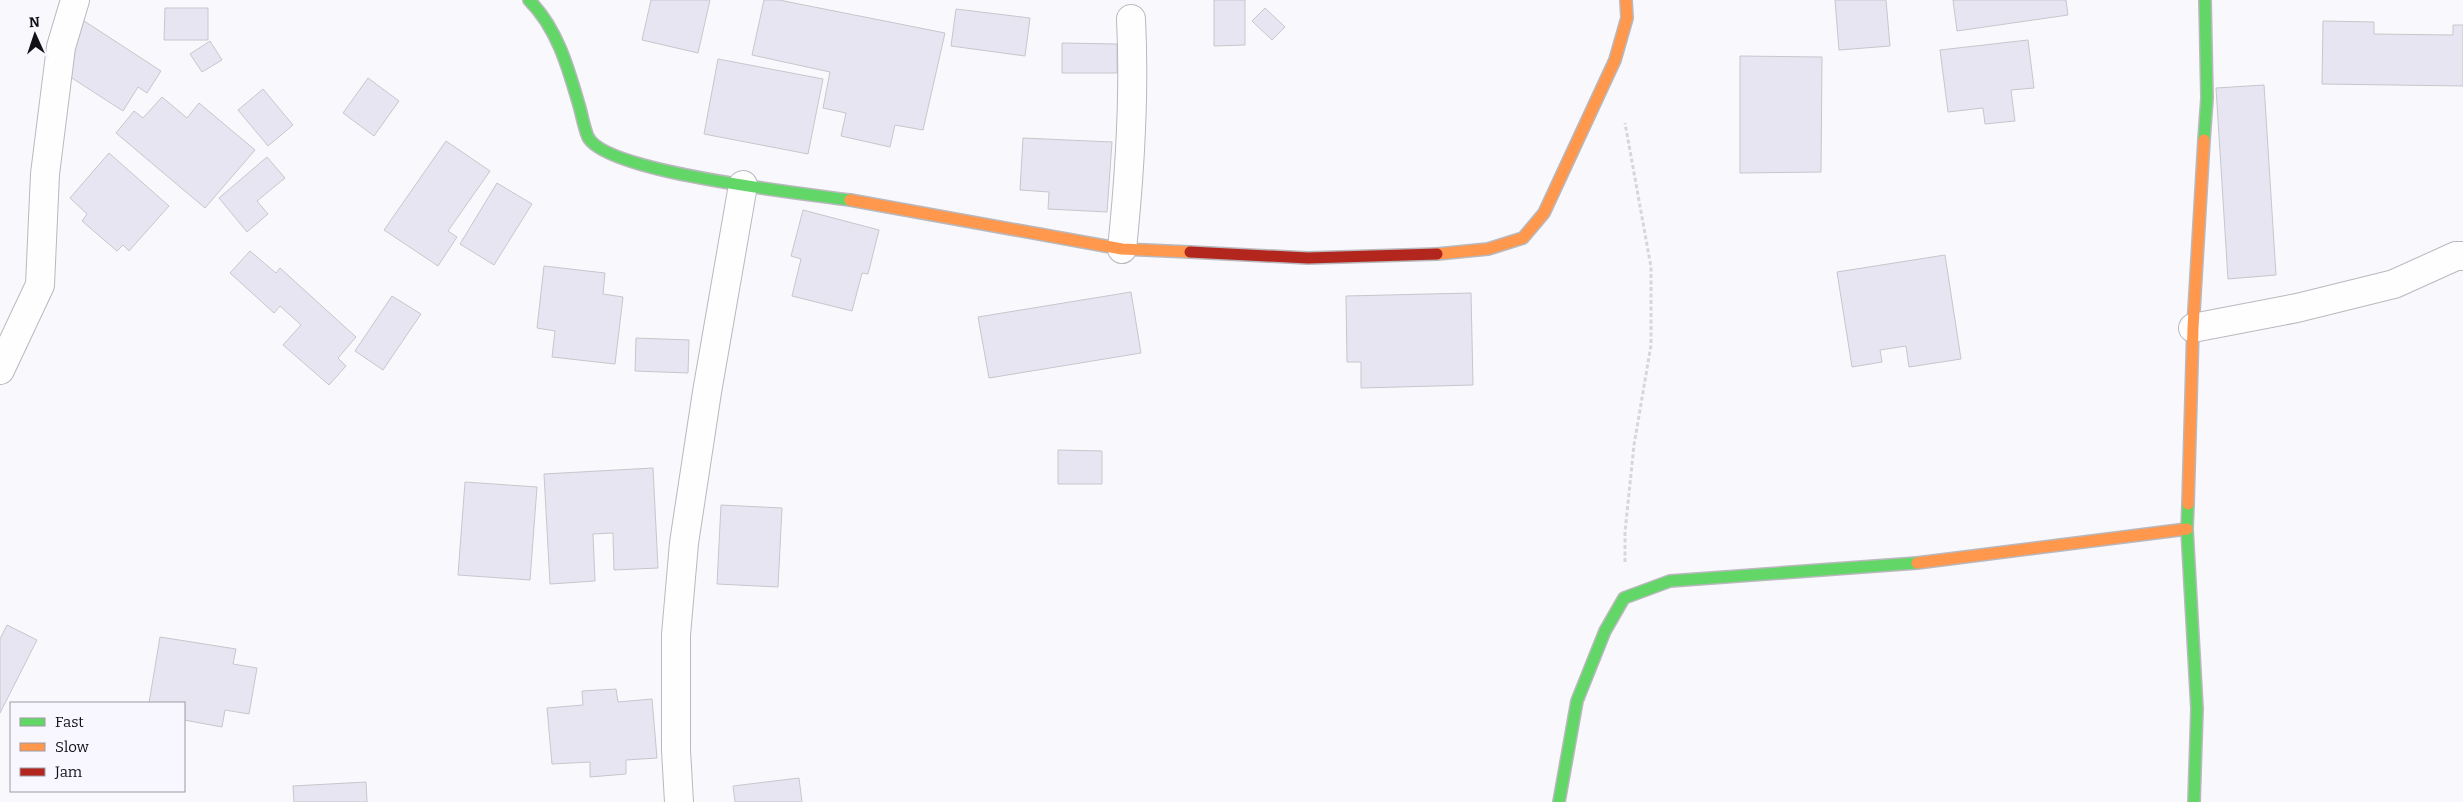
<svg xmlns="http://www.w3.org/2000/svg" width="2463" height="802" viewBox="0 0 2463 802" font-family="Bitter,serif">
	<rect width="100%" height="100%" fill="#f9f8fc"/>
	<g fill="#e8e5f3" stroke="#c8c6cc">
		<path d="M651 0H710L698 53 642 40Z"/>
		<path d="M764 0H779L945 33 923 130 895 125 890 147 841 136 846 113 823 108 830 72 752 55Z"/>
		<path d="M1214 0H1245V45L1214 46Z"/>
		<path d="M1835 0H1886L1890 46 1839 50Z"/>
		<path d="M1953 0H2066L2068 15 1957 31Z"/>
		<path d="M165 8H208V40H164Z"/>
		<path d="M1265 8 1285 27 1272 40 1252 21Z"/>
		<path d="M956 9 1030 18 1025 56 951 46Z"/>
		<path d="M78 17 161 71 147 93 138 87 123 111 61 71 76 48 63 40Z"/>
		<path d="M2323 21 2374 22V34L2453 35V25H2463V86L2322 84Z"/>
		<path d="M2028 40 2034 88 2011 90 2015 121 1985 124 1983 108 1948 112 1940 50Z"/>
		<path d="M210 41 222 60 202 72 190 54Z"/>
		<path d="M1062 43 1117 44V73H1062Z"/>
		<path d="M1740 56 1822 57 1821 172 1740 173Z"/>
		<path d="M718 59 823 79 808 154 704 134Z"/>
		<path d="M368 78 399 101 374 136 343 113Z"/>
		<path d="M2264 85 2276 275 2228 279 2216 88Z"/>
		<path d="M263 89 293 125 268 146 238 110Z"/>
		<path d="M162 97 187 118 199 103 255 150 205 208 116 133 134 111 143 118Z"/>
		<path d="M1023 138 1112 142 1107 212 1048 209 1049 192 1020 190Z"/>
		<path d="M446 141 490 171 448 231 457 237 438 266 384 230Z"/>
		<path d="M109 153 169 206 129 251 123 245 117 251 82 221 87 214 70 198Z"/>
		<path d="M267 157 285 178 257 201 268 214 247 232 219 198Z"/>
		<path d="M497 183 532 204 494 265 460 244Z"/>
		<path d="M803 210 879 230 868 274 862 273 852 311 792 296 801 259 791 256Z"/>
		<path d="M250 251 276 273 280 268 356 337 338 358 346 366 329 385 283 345 301 325 280 306 274 313 230 273Z"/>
		<path d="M1945 255 1961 359 1909 367 1906 346 1880 350 1882 362 1852 367 1837 272Z"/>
		<path d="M544 266 605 273 603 294 623 297 615 364 552 357 555 331 537 328Z"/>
		<path d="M1131 292 1141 353 989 378 978 317Z"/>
		<path d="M1471 293 1473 385 1361 388V362H1347L1346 296Z"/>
		<path d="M392 296 421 314 383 370 355 351Z"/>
		<path d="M636 338 689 340 688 373 635 371Z"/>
		<path d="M1058 450 1102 451V484H1058Z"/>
		<path d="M653 468 658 568 614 570 613 533 593 534 595 581 550 584 544 474Z"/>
		<path d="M465 482 537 487 530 580 458 575Z"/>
		<path d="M721 505 782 508 778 587 717 584Z"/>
		<path d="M7 625 37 640 0 713V639Z"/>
		<path d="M160 637 236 649 233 664 257 668 249 714 225 710 222 727 184 720V703H149Z"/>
		<path d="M616 689 618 702 652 699 657 758 626 760V774L590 777V762L552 764 547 708 583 705 582 691Z"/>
		<path d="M799 778 802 802H735L733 786Z"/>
		<path d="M366 782 367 802H294L293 786Z"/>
	</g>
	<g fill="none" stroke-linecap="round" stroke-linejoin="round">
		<defs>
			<g id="street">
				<path d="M1122 249C1130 172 1135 97 1131 19"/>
				<path d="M2193 328 2297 308 2394 284 2456 256H2463"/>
				<path d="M0 370 40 285 45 174 61 47 75 0"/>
				<path d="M679 802 676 750V635L684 543 707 392 743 185"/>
			</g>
			<g id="fast">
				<path d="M529 0C557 28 568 67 579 105 582 115 584 128 588 137 606 173 807 194 850 200"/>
				<path d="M2204 140 2207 98 2205 0"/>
				<path d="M2188 504 2187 529 2197 709 2194 802"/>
				<path d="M1559 802 1577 701 1605 631 1624 598 1670 581 1917 563"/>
			</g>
			<g id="slow">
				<path d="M850 200 1122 249 1190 252"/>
				<path d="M1437 254 1488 249 1523 238 1544 213 1615 60 1627 18 1626 0"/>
				<path d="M2188 504 2193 328 2204 140"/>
				<path d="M1917 563 2187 529"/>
			</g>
			<path id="jam" d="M1190 252 1308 258 1437 254"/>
		</defs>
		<use href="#street" stroke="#b9b8bd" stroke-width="30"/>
		<use href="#fast" stroke="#b9b8bd" stroke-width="14"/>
		<use href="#slow" stroke="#b9b8bd" stroke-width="14"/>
		<use href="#jam" stroke="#b9b8bd" stroke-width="14"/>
		<path stroke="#d7d7d8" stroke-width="3" stroke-dasharray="4 2.5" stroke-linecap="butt" d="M1625 562V532L1634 445 1651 345V267L1625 123"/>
		<use href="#street" stroke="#fefeff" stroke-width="28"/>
		<use href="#fast" stroke="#63d668" stroke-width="11"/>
		<use href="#slow" stroke="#ff974d" stroke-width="11"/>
		<use href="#jam" stroke="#b3261e" stroke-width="11"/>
	</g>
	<rect x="10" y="702" width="175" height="90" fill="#f8f6fe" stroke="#9c9aa2"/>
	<rect x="20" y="718" width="25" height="8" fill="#63d668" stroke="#9c9aa2"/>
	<text x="55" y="727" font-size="15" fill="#121117">Fast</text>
	<rect x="20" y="743" width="25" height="8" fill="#ff974d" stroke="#9c9aa2"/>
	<text x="55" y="752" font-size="15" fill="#121117">Slow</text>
	<rect x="20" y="768" width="25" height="8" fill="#b3261e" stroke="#9c9aa2"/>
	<text x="55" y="777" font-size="15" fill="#121117">Jam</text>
	<g transform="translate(35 35) rotate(357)" stroke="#f8f6fe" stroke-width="4" paint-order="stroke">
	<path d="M0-4L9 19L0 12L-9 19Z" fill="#121117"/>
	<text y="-8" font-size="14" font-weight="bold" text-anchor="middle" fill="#121117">N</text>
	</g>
</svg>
